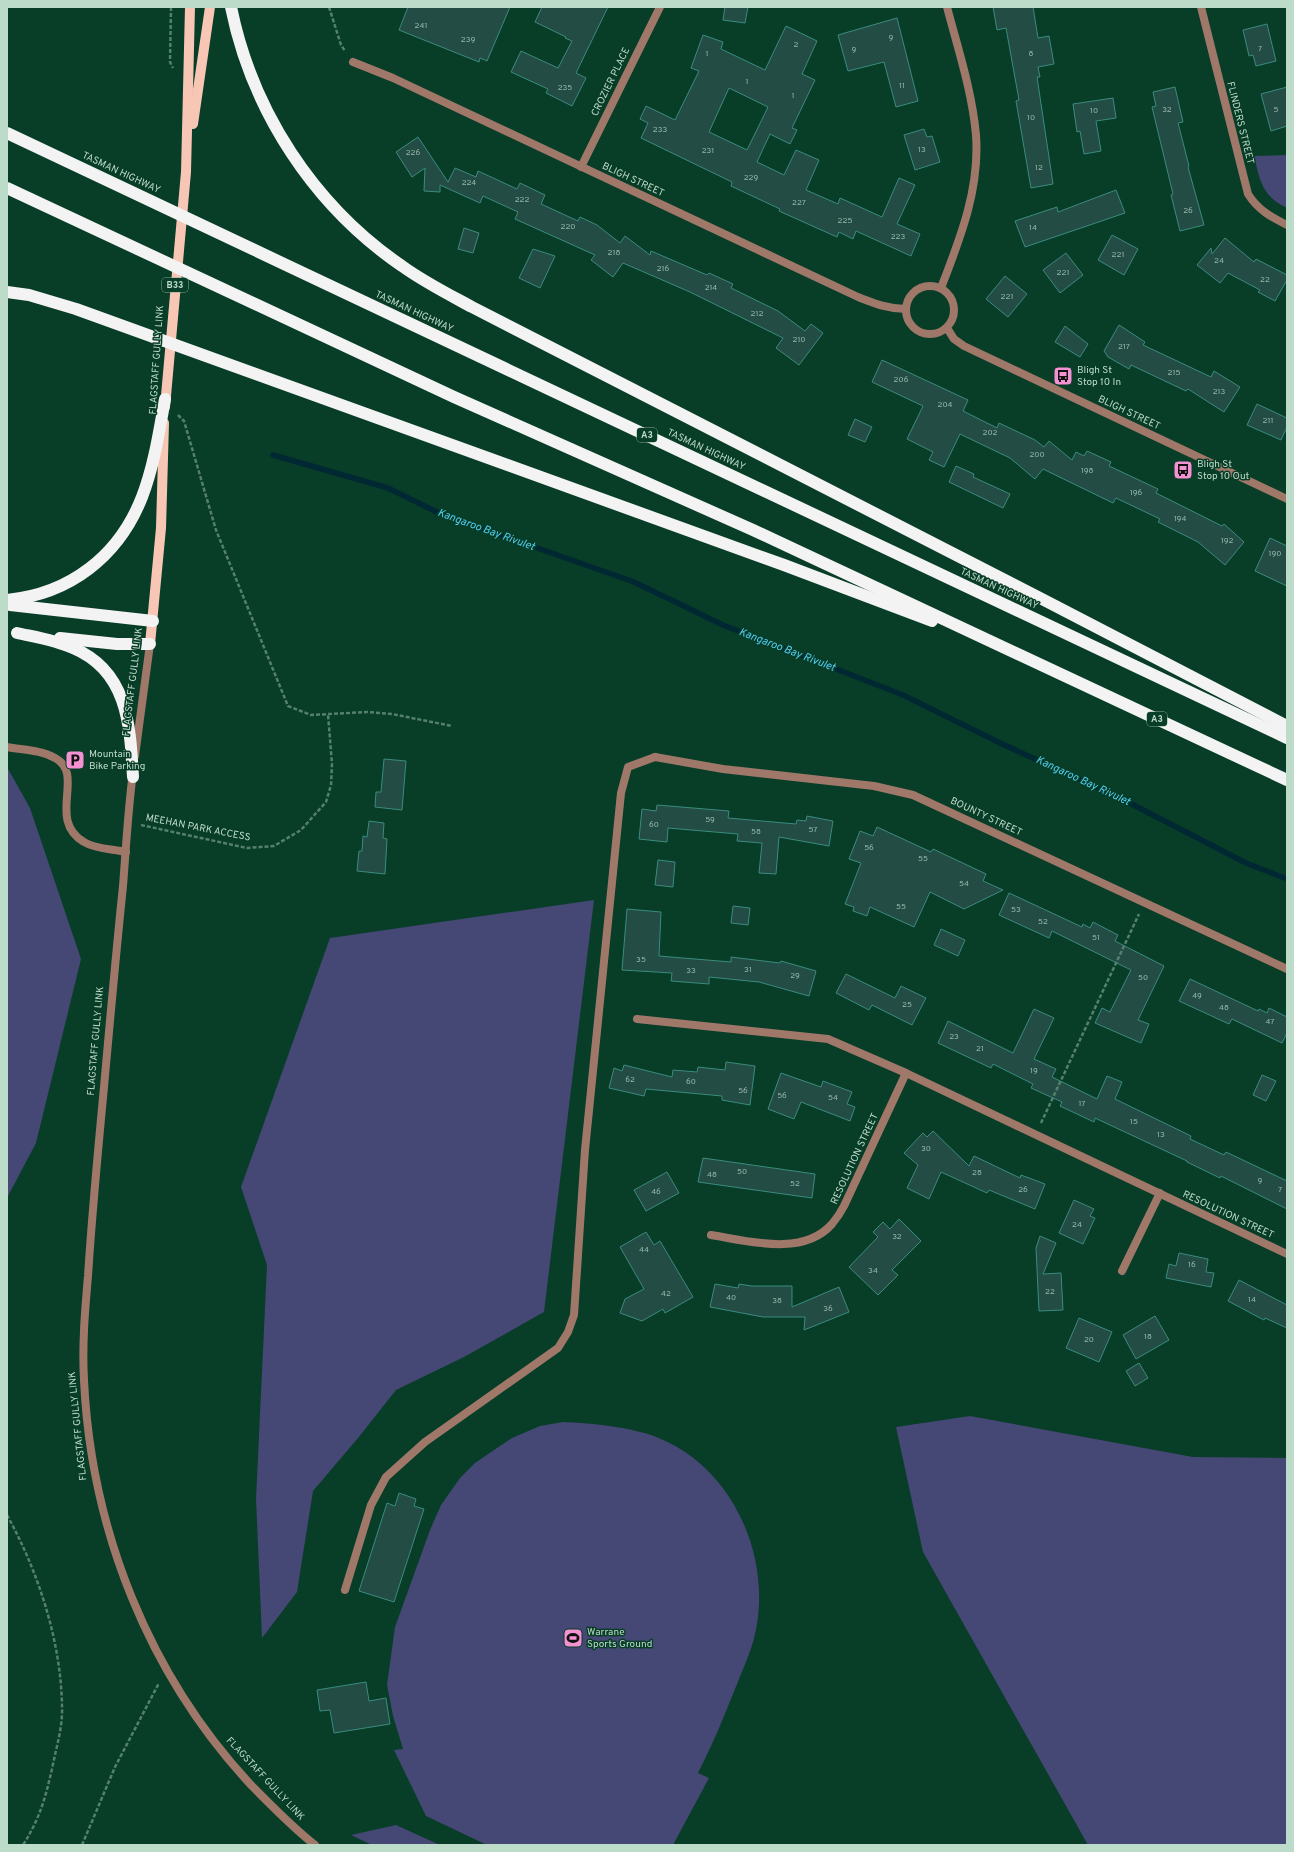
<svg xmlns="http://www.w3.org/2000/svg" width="1294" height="1852" viewBox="0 0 1294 1852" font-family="Overpass,sans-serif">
	<rect width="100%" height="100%" fill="#083d27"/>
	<g fill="#454774">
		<path d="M1287 155V208C1262 196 1260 181 1254 156Z"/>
		<path d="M7 767 30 808 81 959 36 1143 7 1198Z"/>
		<path d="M594 900 544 1312 464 1357 396 1390 358 1438 313 1491 297 1592 262 1638 256 1499 267 1265 241 1187 330 938Z"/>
		<path d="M970 1416 1193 1457 1287 1458V1845H1088L923 1552 896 1427Z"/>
		<path d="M563 1422C592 1423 634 1427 661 1439 730 1468 769 1550 757 1624 754 1645 745 1664 737 1684 725 1714 713 1744 698 1773L709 1778 673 1845H487L426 1816 394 1750 403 1749 393 1716 387 1685 395 1627 430 1530 441 1505 460 1478 475 1463 494 1450 512 1438 540 1426Z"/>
		<path d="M396 1825 440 1845H372L351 1835Z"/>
	</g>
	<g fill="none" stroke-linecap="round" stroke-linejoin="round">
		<path stroke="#002833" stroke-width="5.5" d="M273 455 388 488 441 514 634 582 723 625 903 695 996 741 1122 799 1246 863 1287 879"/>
	</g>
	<g fill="#234c45" stroke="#3a8c7f" fill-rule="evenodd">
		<path d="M408 7H510L487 61 480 58 479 62 399 30Z"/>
		<path d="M542 7H608L576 73 586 78 572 106 546 93 548 89 511 72 521 51 558 68 572 41 565 38 566 37 535 22Z"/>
		<path d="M725 7H748L745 23 723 20Z"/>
		<path d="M993 7H1033L1038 38 1049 36 1054 64 1038 67 1040 77H1037L1053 184 1031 188 1016 101 1019 100 1006 28 997 30Z"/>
		<path d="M897 18 918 101 896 107 884 62 848 71 838 35Z"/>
		<path d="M1267 24 1276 61 1256 66 1253 55 1249 56 1243 30Z"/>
		<path d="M786 26 817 41 802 74 815 80 792 128 797 130 790 144 770 134 757 162 784 175 796 150 819 160 806 190 838 204 840 198 882 217 899 178 915 185 897 224 920 234 911 256 856 231 853 239 839 232 837 237 779 211 780 209 731 186 732 182 641 138 648 123 640 119 646 106 675 120 699 71 691 68 703 35 723 42 721 49 765 70ZM729 88 768 107 747 150 709 132Z"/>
		<path d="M1175 87 1183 122 1178 123 1189 166 1188 167 1204 225 1180 231 1171 195 1173 194 1152 107 1156 106 1153 92Z"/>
		<path d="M1287 87V126L1271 131 1261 94Z"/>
		<path d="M1113 98 1116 118 1096 121 1101 151 1084 154 1080 131 1077 132 1073 104Z"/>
		<path d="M924 129 927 137 932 136 940 162 915 170 904 135Z"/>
		<path d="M418 137 448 182 455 168 476 177 478 171 517 189 520 183 545 195 541 204 578 221 580 217 597 225 620 243 625 236 650 255 651 251 707 275 709 273 733 284 731 288 778 311 805 331 811 324 823 333 799 365 776 348 783 338 690 292 623 263 613 277 591 260 595 255 515 219 518 212 483 196 480 203 440 185V192L424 191 425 168 412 177 396 152Z"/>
		<path d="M1116 190 1125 213 1025 247 1015 221 1057 207 1058 212Z"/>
		<path d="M464 228 479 233 473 253 458 249Z"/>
		<path d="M1112 235 1138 249 1124 275 1098 260Z"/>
		<path d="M1225 238 1254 262 1256 259 1287 275V280L1275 301 1258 292 1260 290 1228 273 1220 283 1197 265 1211 248 1212 254Z"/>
		<path d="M533 249 555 256 540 288 519 278Z"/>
		<path d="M1066 253 1083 275 1060 293 1043 270Z"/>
		<path d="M1005 276 1027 294 1008 317 986 299Z"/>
		<path d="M1119 325 1145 342 1143 345 1211 377 1214 371 1240 387 1224 412 1188 389 1186 391 1131 365 1129 369 1108 357 1104 351Z"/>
		<path d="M1065 326 1088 344 1080 357 1055 342Z"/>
		<path d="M882 360 968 400 963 411 997 428 999 423 1035 440 1044 447 1049 441 1072 460 1076 452 1084 456 1087 451 1111 462 1109 466 1158 489 1156 493 1222 526 1224 524 1244 542 1225 565 1198 542 1158 522 1160 519 1116 498 1113 503 1043 469 1035 479 1010 458 960 434 944 467 929 460 933 452 907 439 923 406 872 382Z"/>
		<path d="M1257 404 1287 418V427L1281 440 1247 425Z"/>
		<path d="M855 419 872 427 865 442 848 435Z"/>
		<path d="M956 466 974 474 973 477 1010 494 1003 508 949 482Z"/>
		<path d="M1270 538 1287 546V586L1255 571Z"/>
		<path d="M384 759 406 761 402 810 375 807 376 792H381Z"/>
		<path d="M657 805 729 811 728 818 796 824 797 820 806 821 807 816 833 821 829 846 779 837 776 874 759 873 762 843 737 841 738 834 668 828 667 842 639 839 642 809 656 811Z"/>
		<path d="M369 821 384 823 383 838 387 839 385 874 357 871 359 851H362L363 836 367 837Z"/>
		<path d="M877 827 931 852 933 849 986 874 983 881 1003 890 964 909 930 892 914 927 870 907 867 916 853 911 854 907 845 904 861 863 849 859 860 831 873 836Z"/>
		<path d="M658 860 675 862 673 887 655 885Z"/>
		<path d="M1009 893 1082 927 1083 924 1090 928 1093 922 1118 935 1115 941 1164 966 1138 1020 1149 1024 1141 1043 1095 1023 1102 1008 1110 1012 1131 970 1052 931 1049 938 999 915Z"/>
		<path d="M733 906 750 908 748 925 731 923Z"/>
		<path d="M627 909 661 912 659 956 731 962V957L780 963 781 961 816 971 809 996 759 982 709 977V984L671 981 672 973 622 970Z"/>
		<path d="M941 929 965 940 958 956 934 945Z"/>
		<path d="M846 974 895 998 901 986 926 998 912 1025 872 1005 869 1010 836 993Z"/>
		<path d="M1190 979 1258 1011 1259 1009 1267 1013 1269 1008 1287 1017V1033L1282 1043 1232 1019 1229 1024 1179 1001Z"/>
		<path d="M1034 1009 1054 1018 1034 1059 1056 1069 1052 1077 1097 1099 1107 1076 1122 1082 1115 1099 1191 1136 1190 1139 1224 1155 1226 1152 1287 1181V1209L1221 1176 1220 1178 1187 1162V1161L1095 1118 1094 1122 1060 1106 1062 1102 1031 1088 1033 1084 993 1064 991 1068 938 1043 948 1021 1013 1053Z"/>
		<path d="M726 1062 755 1066 750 1105 722 1100V1096L646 1089 644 1096 609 1088 614 1068 622 1071 624 1065 672 1077 673 1070 697 1072 698 1067 725 1070Z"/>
		<path d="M781 1073 821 1087 823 1081 852 1092 847 1104 855 1107 850 1121 801 1102 794 1119 768 1109Z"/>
		<path d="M1262 1075 1276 1081 1266 1101 1253 1095Z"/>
		<path d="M933 1131 969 1166 974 1156 1020 1178 1021 1175 1045 1184 1035 1209 989 1190 987 1193 941 1172 929 1199 907 1188 918 1165 904 1153 923 1133 927 1137Z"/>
		<path d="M703 1158 815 1174 812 1198 698 1182Z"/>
		<path d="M667 1172 679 1193 646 1211 634 1190Z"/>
		<path d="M1074 1200 1094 1209 1090 1216 1095 1218 1083 1244 1059 1233Z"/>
		<path d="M899 1219 921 1241 892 1270 898 1275 878 1295 849 1267 878 1237 873 1232 883 1222 890 1229Z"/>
		<path d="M646 1232 654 1245 660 1241 693 1297 665 1313 663 1309 642 1321 620 1313 625 1299 644 1289 620 1247Z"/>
		<path d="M1040 1236 1056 1243 1043 1274 1061 1273 1063 1310 1039 1311 1036 1248Z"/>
		<path d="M1179 1253 1208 1259 1206 1272 1214 1273 1211 1287 1166 1278 1169 1264 1176 1266Z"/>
		<path d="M1239 1280 1287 1305V1328L1265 1318 1264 1320 1228 1301Z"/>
		<path d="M715 1284 738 1288 739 1284 752 1286H792V1307L839 1287 849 1312 804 1330 805 1317H763L710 1307Z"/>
		<path d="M1155 1316 1169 1340 1136 1359 1123 1335Z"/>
		<path d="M1079 1318 1112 1332 1099 1362 1066 1348Z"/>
		<path d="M1139 1363 1148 1378 1135 1386 1126 1371Z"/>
		<path d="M399 1493 416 1499 414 1506 424 1509 394 1602 359 1591 387 1503 395 1506Z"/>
		<path d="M366 1682 369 1701 386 1698 390 1724 334 1733 330 1710 320 1711 317 1690Z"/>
	</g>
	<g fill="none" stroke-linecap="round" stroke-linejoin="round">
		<g stroke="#54806c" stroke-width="2.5" stroke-dasharray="4 2" stroke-linecap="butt">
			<path d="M171 7 170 62 173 68"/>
			<path d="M329 7 341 45 345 51"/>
			<path d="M178 415 184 421 216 530 288 706 311 715 367 712 392 714 452 726"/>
			<path d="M141 825 247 848 274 846 301 830 326 802 331 785 332 764 328 714"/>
			<path d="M1041 1123 1139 914"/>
			<path d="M7 1515C38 1571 61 1641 62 1706 63 1727 56 1748 52 1769 45 1799 40 1818 23 1845"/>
			<path d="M82 1845 115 1767 159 1683"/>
		</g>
		<g stroke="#a0786a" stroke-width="8">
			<path d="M7 747C23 750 41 750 55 758 86 774 46 820 84 842 95 849 113 849 126 852"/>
			<path d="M345 1590 371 1505 386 1477 425 1442 558 1348 568 1332 574 1315 585 1150 621 793 628 767 655 757"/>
		</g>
		<g stroke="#a0786a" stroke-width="8">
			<path d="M1201 7 1248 194C1258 210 1271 217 1287 225"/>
			<path d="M353 62 393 78 858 297C874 303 888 309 906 309"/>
			<path d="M581 167 660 7"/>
			<circle cx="930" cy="310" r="24"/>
			<path d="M941 288C960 239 980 189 976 135 972 91 958 49 947 7"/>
			<path d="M947 328 954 339 964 346 1287 499"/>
			<path d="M655 757 723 769 874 786 913 795 1287 969"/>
			<path d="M637 1019 828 1039 906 1073 1287 1254"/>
			<path d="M711 1235C748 1241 803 1257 832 1224 837 1218 841 1212 844 1206L906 1073"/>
			<path d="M1122 1271 1160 1193"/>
		</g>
		<g stroke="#a0786a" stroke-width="8">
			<path d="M135 756 150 644"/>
			<path d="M133 772C128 810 126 848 123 886 116 953 110 1020 104 1087 98 1150 92 1213 88 1276 85 1310 82 1345 84 1380 91 1530 149 1676 252 1786 272 1806 292 1827 315 1845"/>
		</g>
		<g stroke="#f8c6b5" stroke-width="10">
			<path d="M193 124 210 7"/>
			<path d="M165 407 186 172 190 7"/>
			<path d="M150 644 161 528 164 423"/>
		</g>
		<g stroke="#f3f3f3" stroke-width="12">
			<path d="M231 7C252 111 314 206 402 266 424 282 448 294 472 307L1042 599 1287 726"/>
			<path d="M7 133 1287 738"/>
			<path d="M7 188 454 397 753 530 1287 780"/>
			<path d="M7 292 29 295 76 309 784 565 932 621"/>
			<path d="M7 600C70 594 119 556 142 497 154 466 159 432 165 399"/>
			<path d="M10 605 153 621"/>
			<path d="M17 633C35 637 55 640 73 648 128 671 130 725 133 777"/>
			<path d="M60 638 117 644H150"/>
		</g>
	</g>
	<defs>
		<symbol id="bus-square" viewBox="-11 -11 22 22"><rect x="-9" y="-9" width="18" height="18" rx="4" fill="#f491d3" stroke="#083d27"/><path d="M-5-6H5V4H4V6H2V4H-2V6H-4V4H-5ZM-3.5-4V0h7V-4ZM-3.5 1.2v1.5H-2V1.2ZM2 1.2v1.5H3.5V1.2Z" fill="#111"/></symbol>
		<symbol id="parking-square" viewBox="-11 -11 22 22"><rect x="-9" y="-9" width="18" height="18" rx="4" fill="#f491d3" stroke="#083d27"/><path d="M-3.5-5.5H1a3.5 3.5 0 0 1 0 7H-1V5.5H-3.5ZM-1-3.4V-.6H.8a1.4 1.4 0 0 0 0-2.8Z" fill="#111"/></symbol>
		<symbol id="stadium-square" viewBox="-11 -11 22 22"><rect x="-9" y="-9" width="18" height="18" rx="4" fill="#f491d3" stroke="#083d27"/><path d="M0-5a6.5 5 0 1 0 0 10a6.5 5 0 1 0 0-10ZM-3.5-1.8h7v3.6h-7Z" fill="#111"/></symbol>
	</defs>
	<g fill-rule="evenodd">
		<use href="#bus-square" x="1052" y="365" width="22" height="22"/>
		<use href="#bus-square" x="1172" y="459" width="22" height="22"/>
		<use href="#parking-square" x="64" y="749" width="22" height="22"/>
		<use href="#stadium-square" x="562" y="1627" width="22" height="22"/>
	</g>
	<g text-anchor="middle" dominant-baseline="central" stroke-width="3" stroke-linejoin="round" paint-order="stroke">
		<g font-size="8" fill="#96b7a8">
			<text x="421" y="26">241</text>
			<text x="891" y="38">9</text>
			<text x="468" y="40">239</text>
			<text x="796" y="45">2</text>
			<text x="1260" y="49">7</text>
			<text x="854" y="50">9</text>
			<text x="707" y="54">1</text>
			<text x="1031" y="54">8</text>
			<text x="747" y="82">1</text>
			<text x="902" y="86">11</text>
			<text x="565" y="88">235</text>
			<text x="793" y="96">1</text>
			<text x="1167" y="110">32</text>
			<text x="1276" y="110">5</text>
			<text x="1094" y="111">10</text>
			<text x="1031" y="118">10</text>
			<text x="660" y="130">233</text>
			<text x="922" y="150">13</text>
			<text x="708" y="151">231</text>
			<text x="413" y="153">226</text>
			<text x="1039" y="168">12</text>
			<text x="751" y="178">229</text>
			<text x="469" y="183">224</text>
			<text x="522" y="200">222</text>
			<text x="799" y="203">227</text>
			<text x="1188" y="211">26</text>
			<text x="845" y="221">225</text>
			<text x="568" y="227">220</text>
			<text x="1033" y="228">14</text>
			<text x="898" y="237">223</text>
			<text x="614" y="253">218</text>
			<text x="1118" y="255">221</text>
			<text x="1219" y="261">24</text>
			<text x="663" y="269">216</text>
			<text x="1063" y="273">221</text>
			<text x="1265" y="280">22</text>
			<text x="711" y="288">214</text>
			<text x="1007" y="297">221</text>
			<text x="757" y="314">212</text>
			<text x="799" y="340">210</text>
			<text x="1124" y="347">217</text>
			<text x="1174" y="373">215</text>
			<text x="901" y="380">206</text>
			<text x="1219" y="392">213</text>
			<text x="945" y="405">204</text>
			<text x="1268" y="421">211</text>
			<text x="990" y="433">202</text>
			<text x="1037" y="455">200</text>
			<text x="1087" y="471">198</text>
			<text x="1136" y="493">196</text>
			<text x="1180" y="519">194</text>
			<text x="1227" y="541">192</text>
			<text x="1275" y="554">190</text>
			<text x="710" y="820">59</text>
			<text x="654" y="825">60</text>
			<text x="813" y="830">57</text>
			<text x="756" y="832">58</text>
			<text x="869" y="848">56</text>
			<text x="923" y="859">55</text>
			<text x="964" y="884">54</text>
			<text x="901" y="907">55</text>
			<text x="1016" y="910">53</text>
			<text x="1043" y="922">52</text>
			<text x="1096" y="938">51</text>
			<text x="641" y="960">35</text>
			<text x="748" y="970">31</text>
			<text x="691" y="971">33</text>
			<text x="795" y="976">29</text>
			<text x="1143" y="978">50</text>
			<text x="1197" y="996">49</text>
			<text x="907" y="1005">25</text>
			<text x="1224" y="1008">48</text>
			<text x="1270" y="1022">47</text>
			<text x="954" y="1037">23</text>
			<text x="980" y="1049">21</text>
			<text x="1034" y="1071">19</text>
			<text x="630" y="1080">62</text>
			<text x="691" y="1082">60</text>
			<text x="743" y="1091">56</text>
			<text x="782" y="1096">56</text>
			<text x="833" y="1098">54</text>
			<text x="1082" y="1104">17</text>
			<text x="1134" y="1122">15</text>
			<text x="1161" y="1135">13</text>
			<text x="926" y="1149">30</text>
			<text x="742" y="1172">50</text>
			<text x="977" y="1173">28</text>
			<text x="712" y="1175">48</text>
			<text x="1260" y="1181">9</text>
			<text x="795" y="1184">52</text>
			<text x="1023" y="1190">26</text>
			<text x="1280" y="1190">7</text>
			<text x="656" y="1192">46</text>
			<text x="1077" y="1225">24</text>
			<text x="897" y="1237">32</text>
			<text x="644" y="1250">44</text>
			<text x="1192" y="1265">16</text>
			<text x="873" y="1271">34</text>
			<text x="1050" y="1292">22</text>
			<text x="666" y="1294">42</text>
			<text x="731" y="1298">40</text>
			<text x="1252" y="1300">14</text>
			<text x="777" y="1301">38</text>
			<text x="828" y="1309">36</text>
			<text x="1148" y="1337">18</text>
			<text x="1089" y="1340">20</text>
		</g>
		<g fill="#083d27" stroke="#86ac98" stroke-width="1">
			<rect x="162" y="278" width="26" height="14" rx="3"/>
			<rect x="637" y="428" width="20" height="14" rx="3"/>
			<rect x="1147" y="712" width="20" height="14" rx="3"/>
		</g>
		<g font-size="9" font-weight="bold" fill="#bcdbc9">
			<text x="175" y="285">B33</text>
			<text x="647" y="435">A3</text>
			<text x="1157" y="719">A3</text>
		</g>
		<g font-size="10" fill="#bcdbc9" stroke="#083d27">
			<text transform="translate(611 82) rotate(-64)">CROZIER PLACE</text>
			<text transform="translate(1240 123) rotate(76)">FLINDERS STREET</text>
			<text transform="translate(121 173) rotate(25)">TASMAN HIGHWAY</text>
			<text transform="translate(633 180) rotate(25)">BLIGH STREET</text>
			<text transform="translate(414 312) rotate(25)">TASMAN HIGHWAY</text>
			<text transform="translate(157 360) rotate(-86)">FLAGSTAFF GULLY LINK</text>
			<text transform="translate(1129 413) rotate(25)">BLIGH STREET</text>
			<text transform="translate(706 450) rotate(25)">TASMAN HIGHWAY</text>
			<text transform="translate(999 589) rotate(25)">TASMAN HIGHWAY</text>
			<text transform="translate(133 682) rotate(-83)">FLAGSTAFF GULLY LINK</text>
			<text transform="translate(986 817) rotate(25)">BOUNTY STREET</text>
			<text transform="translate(198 828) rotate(11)">MEEHAN PARK ACCESS</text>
			<text transform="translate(96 1041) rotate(-85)">FLAGSTAFF GULLY LINK</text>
			<text transform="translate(855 1159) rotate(-65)">RESOLUTION STREET</text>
			<text transform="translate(1228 1215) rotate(25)">RESOLUTION STREET</text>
			<text transform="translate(78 1426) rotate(-96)">FLAGSTAFF GULLY LINK</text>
			<text transform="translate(265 1779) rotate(47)">FLAGSTAFF GULLY LINK</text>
		</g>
		<g font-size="10" fill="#bcdbc9" stroke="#083d27" text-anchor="start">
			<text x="1077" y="370">Bligh St<tspan x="1077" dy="12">Stop 10 In</tspan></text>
			<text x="1197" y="464">Bligh St<tspan x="1197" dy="12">Stop 10 Out</tspan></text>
			<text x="89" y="754">Mountain<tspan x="89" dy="12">Bike Parking</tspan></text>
			<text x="587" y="1632">Warrane<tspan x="587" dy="12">Sports Ground</tspan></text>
		</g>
		<g font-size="11" font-style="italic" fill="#52cff4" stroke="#083d27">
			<text transform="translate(486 530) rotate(20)">Kangaroo Bay Rivulet</text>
			<text transform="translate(787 650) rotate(21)">Kangaroo Bay Rivulet</text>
			<text transform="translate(1083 781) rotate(25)">Kangaroo Bay Rivulet</text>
		</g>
	</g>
	<rect width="1294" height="1852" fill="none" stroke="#bcdbc9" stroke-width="16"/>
</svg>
